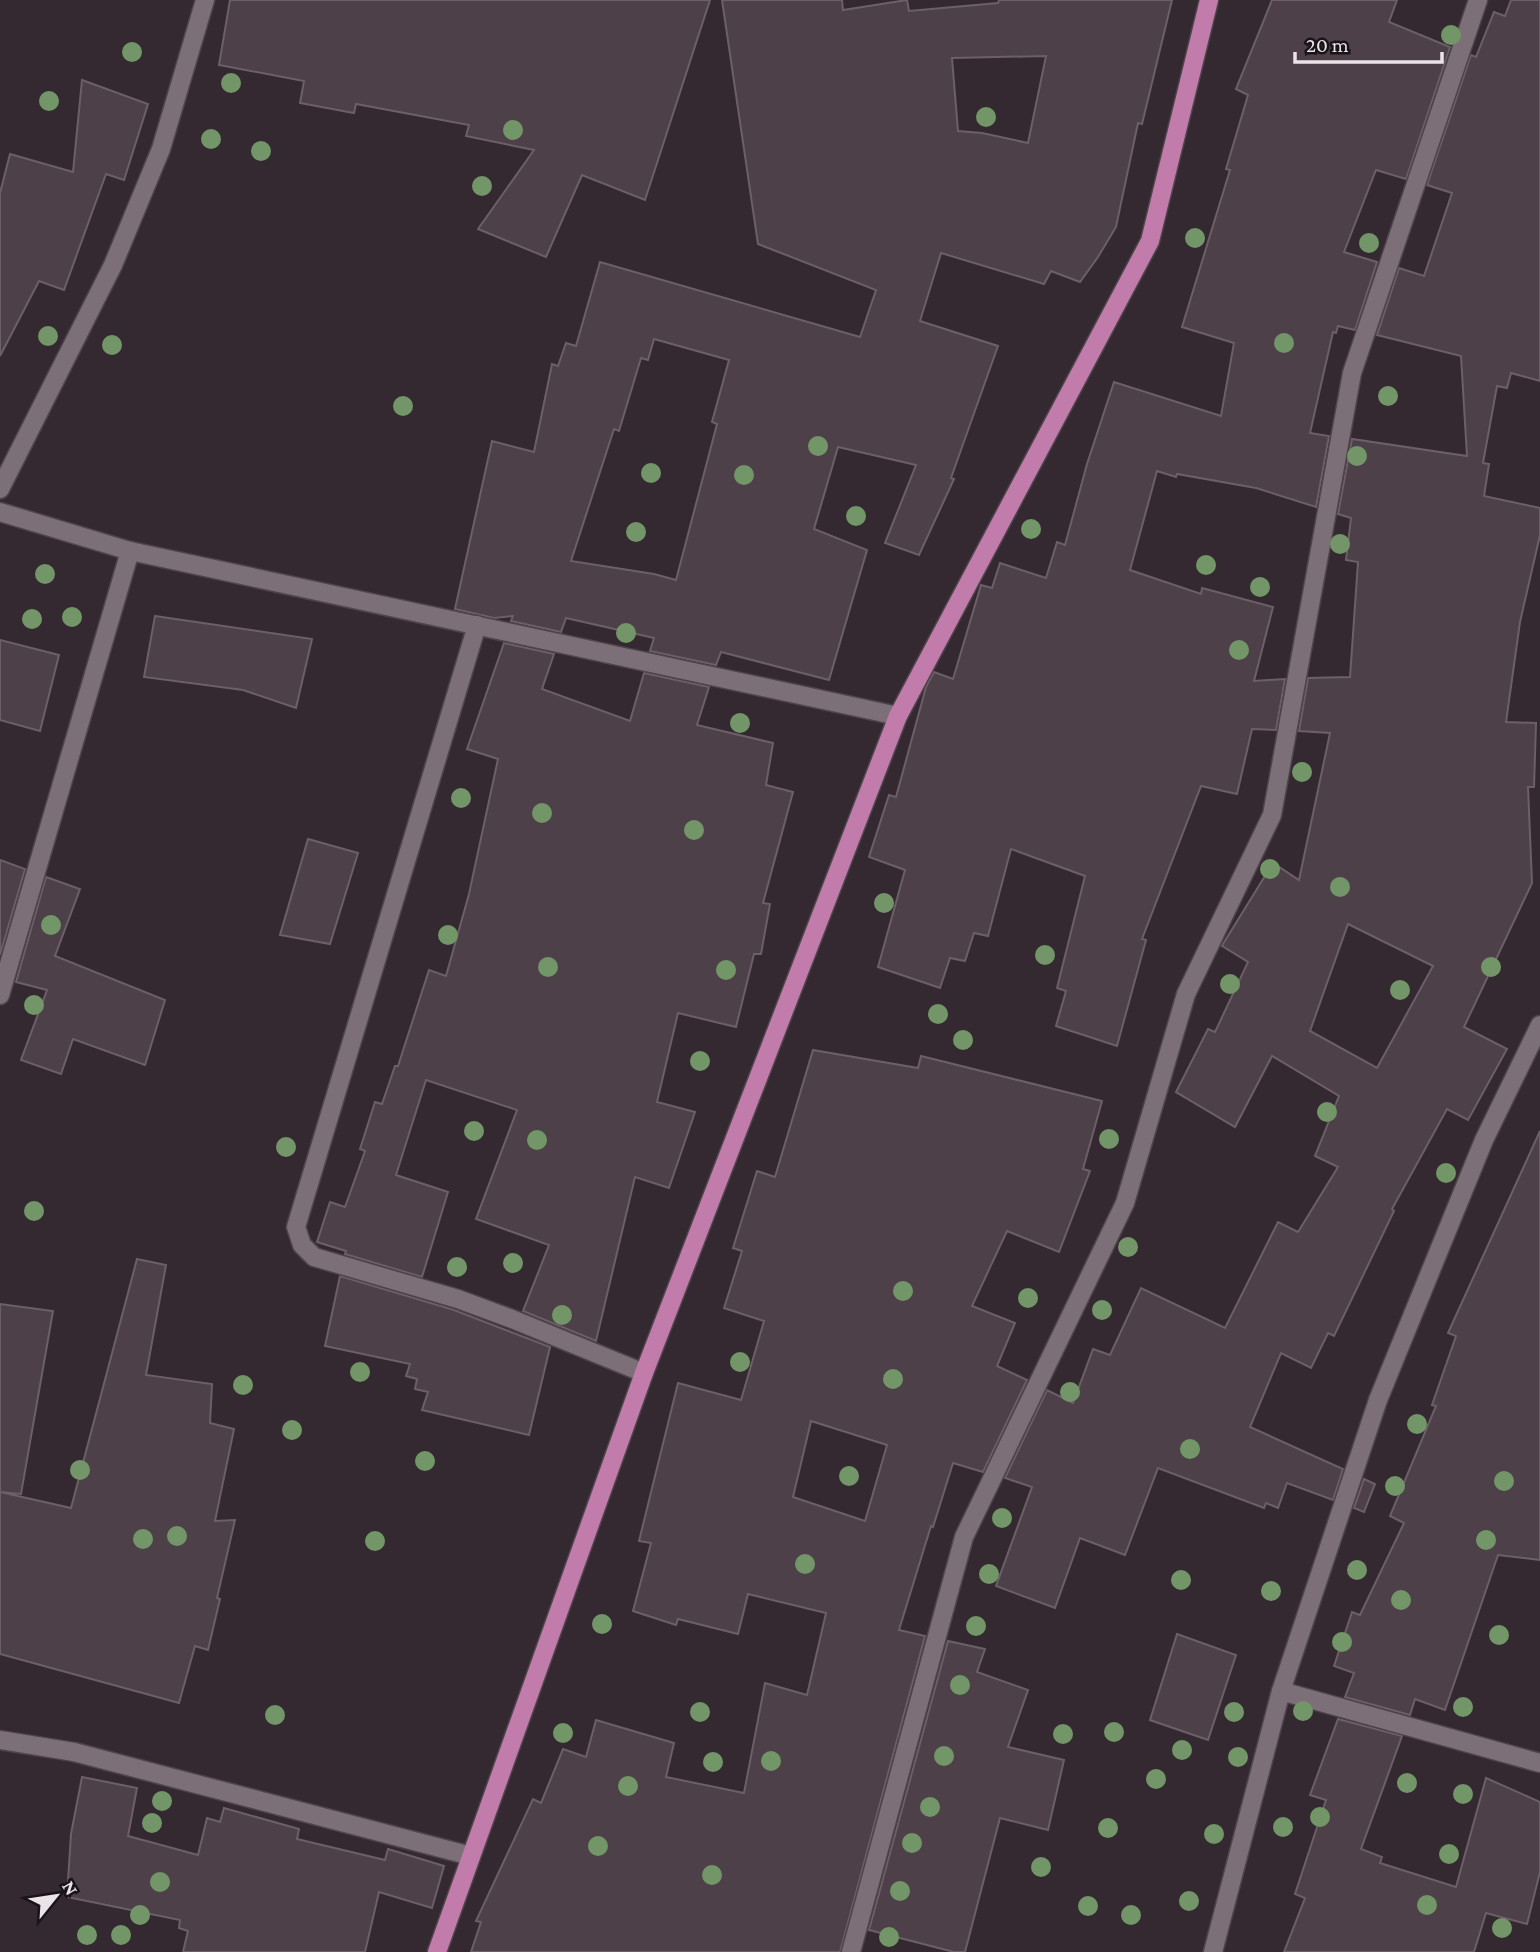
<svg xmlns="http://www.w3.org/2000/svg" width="1540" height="1952" viewBox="0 0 1540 1952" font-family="'Crimson Pro',serif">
	<rect width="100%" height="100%" fill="#342931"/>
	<g fill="#4d4048" stroke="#6c5f68" stroke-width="2" fill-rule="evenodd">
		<path d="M230 0H710L645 200 582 175 546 257 478 229 534 150 466 136 469 125 356 104 354 113 300 103 304 81 219 65Z"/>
		<path d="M722 0H842L843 10 907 0 909 11 998 3 999 0H1172L1142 124 1138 123 1116 227 1098 257 1080 282 1051 271 1044 284 941 253 920 321 998 346 951 478 954 479 919 555 885 543 916 465 838 447 814 529 867 550 829 680 721 652 716 665 650 651 654 638 566 618 561 632 511 621 513 616 494 618 455 609 492 441 534 452 552 364 558 366 566 343 576 346 600 262 860 337 876 290 758 244ZM1046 56 1028 143 982 133 958 131 952 58ZM654 339 729 360 712 422 717 424 676 580 654 574 571 561 614 429 619 431 641 358 648 360Z"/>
		<path d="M1272 0H1397L1389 22 1450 47 1406 179 1376 170 1344 252 1377 262 1355 330 1338 326 1336 333 1333 332 1310 433 1329 436 1316 507 1256 488 1177 474 1176 477 1157 471 1130 570 1201 594 1202 588 1273 607 1254 681 1285 679 1276 730 1252 729 1237 794 1201 786 1142 939 1146 940 1117 1046 1056 1026 1066 991 1057 988 1085 876 1011 849 988 936 974 933 965 961 950 958 940 988 878 967 905 870 869 857 889 795 896 797 926 687 934 672 953 679 981 585 992 588 1000 563 1046 578 1057 542 1065 545 1087 464 1114 382 1221 416 1234 343 1182 327 1230 170 1226 169 1248 95 1236 89Z"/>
		<path d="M1511 0H1540V381L1511 373 1507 388 1497 386 1483 463 1489 464 1484 496 1540 508V535L1520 622 1506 722 1536 723 1534 787H1528L1532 883 1464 1027 1507 1049 1468 1120 1447 1109 1392 1209 1394 1211 1334 1336 1328 1333 1311 1368 1281 1353 1250 1427 1343 1469 1333 1500 1287 1483 1278 1508 1266 1503 1264 1508 1158 1468 1125 1555 1080 1538 1055 1608 996 1586 1032 1487 1005 1478 1047 1390 1073 1403 1093 1349 1110 1355 1141 1288 1225 1328 1278 1222 1298 1232 1338 1167 1315 1156 1339 1096 1272 1056 1235 1127 1176 1092 1208 1029 1215 1032 1248 962 1222 946 1223 944 1273 863 1299 880 1330 733 1299 731 1308 678 1350 677 1358 562 1346 560 1351 518 1338 514 1352 439 1467 456 1461 356 1377 335 1399 268 1424 276 1452 193 1427 185 1471 55 1476 57 1494 12 1505 16ZM1348 924 1433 966 1377 1068 1310 1031Z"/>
		<path d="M82 80 148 104 124 180 106 174 64 290 39 281 0 356V193L10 154 73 172Z"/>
		<path d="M155 616 312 639 296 708 243 690 144 677Z"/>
		<path d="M0 640 59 655 40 731 0 720Z"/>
		<path d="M504 643 554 654 542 689 630 721 644 673 709 687 697 725 773 743 766 785 793 792 763 903 770 904 761 954H754L736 1027 678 1013 657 1102 695 1112 669 1188 635 1177 596 1341 523 1311 549 1245 476 1219 517 1110 426 1080 396 1175 448 1192 422 1277 345 1254 346 1251 317 1242 330 1202 345 1207 365 1151 360 1149 375 1102 382 1104 395 1066H398L429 970 446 976 469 894 498 759 467 749Z"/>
		<path d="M308 839 358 853 330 944 280 935Z"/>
		<path d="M0 860 25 869 0 955Z"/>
		<path d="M46 877 80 889 55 956 165 1000 145 1065 73 1039 61 1074 21 1060 47 990 16 982Z"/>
		<path d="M813 1050 918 1068 921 1056 1102 1101 1083 1169 1090 1171 1059 1252 1007 1231 972 1306 1015 1323 997 1366 1027 1380 983 1472 953 1463 933 1527 931 1526 899 1630 925 1636 840 1952H471L481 1922 476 1921 533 1799 541 1803 563 1749 586 1757 596 1720 674 1743 666 1777 744 1793 765 1683 807 1695 826 1613 748 1594 738 1634 678 1619 676 1625 633 1611 651 1543 639 1541 678 1383 741 1400 764 1321 724 1308 742 1251 733 1248 757 1171 775 1177ZM811 1421 887 1445 865 1521 793 1497Z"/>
		<path d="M1540 1131V1560L1498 1555 1445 1710 1415 1699 1410 1715 1345 1697 1354 1673 1334 1666 1352 1612 1360 1615 1404 1523 1390 1516 1436 1406 1432 1405 1456 1336 1448 1333Z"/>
		<path d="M137 1259 166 1265 146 1375 212 1384 210 1423 234 1429 215 1521 235 1520 217 1598 220 1599 208 1650 195 1646 179 1703 0 1654V1304L53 1311 21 1494 0 1492 71 1508Z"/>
		<path d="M340 1276 454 1310 550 1347 529 1435 422 1410 428 1392 415 1389 417 1379 406 1376 410 1364 325 1346Z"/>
		<path d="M1364 1479 1375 1484 1364 1512 1354 1508Z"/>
		<path d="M1177 1634 1236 1655 1208 1740 1150 1720Z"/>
		<path d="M948 1641 985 1649 977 1672 1028 1690 1008 1747 1064 1760 1048 1830 1000 1818 965 1952H954L869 1930Z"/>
		<path d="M1338 1719 1402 1736 1361 1849 1382 1857 1380 1863 1456 1887 1486 1778 1540 1802V1872L1527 1924 1486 1913 1474 1952H1284L1305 1898 1295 1894 1326 1800 1310 1795Z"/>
		<path d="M82 1777 137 1788 128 1836 198 1855 207 1818 220 1822 224 1808 299 1829 297 1839 385 1860 388 1849 444 1866 432 1908 379 1892 365 1952H183L188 1931 179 1928 180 1920 67 1897 71 1834Z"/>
	</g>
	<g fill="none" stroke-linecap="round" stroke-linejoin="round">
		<defs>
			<g id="minor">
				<path d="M0 489 113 265 161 149 205 0"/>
				<path d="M0 512 130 551 898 716"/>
				<path d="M477 625 296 1227 302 1245 314 1257 458 1299 512 1319 644 1373"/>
				<path d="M0 995 130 551"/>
				<path d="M1281 1691 1540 1763"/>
				<path d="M0 1740 74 1752 471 1856"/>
				<path d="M851 1952 964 1537 1125 1203 1186 994 1272 815 1352 373 1478 0"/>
				<path d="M1213 1952 1281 1691 1378 1400 1484 1140 1540 1025"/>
			</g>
			<path id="major" d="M437 1952 644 1373 898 716 1150 241 1209 0"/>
		</defs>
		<use href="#minor" stroke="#4e444a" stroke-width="21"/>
		<use href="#major" stroke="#4e444a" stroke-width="21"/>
		<use href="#minor" stroke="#7d6f78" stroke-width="18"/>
		<use href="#major" stroke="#c17cac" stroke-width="18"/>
	</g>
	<g fill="#739669">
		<circle cx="1451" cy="35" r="10"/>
		<circle cx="132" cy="52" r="10"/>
		<circle cx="231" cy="83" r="10"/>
		<circle cx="49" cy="101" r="10"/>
		<circle cx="986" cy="117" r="10"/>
		<circle cx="513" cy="130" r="10"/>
		<circle cx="211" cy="139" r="10"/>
		<circle cx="261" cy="151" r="10"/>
		<circle cx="482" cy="186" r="10"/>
		<circle cx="1195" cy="238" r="10"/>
		<circle cx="1369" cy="243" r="10"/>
		<circle cx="48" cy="336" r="10"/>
		<circle cx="1284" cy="343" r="10"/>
		<circle cx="112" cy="345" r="10"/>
		<circle cx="1388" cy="396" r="10"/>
		<circle cx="403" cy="406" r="10"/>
		<circle cx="818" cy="446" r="10"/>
		<circle cx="1357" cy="456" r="10"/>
		<circle cx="651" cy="473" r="10"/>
		<circle cx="744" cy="475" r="10"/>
		<circle cx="856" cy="516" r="10"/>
		<circle cx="1031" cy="529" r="10"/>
		<circle cx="636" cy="532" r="10"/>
		<circle cx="1340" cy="544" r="10"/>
		<circle cx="1206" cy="565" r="10"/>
		<circle cx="45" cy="574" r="10"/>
		<circle cx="1260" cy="587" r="10"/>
		<circle cx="72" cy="617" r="10"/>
		<circle cx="32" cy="619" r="10"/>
		<circle cx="626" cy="633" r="10"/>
		<circle cx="1239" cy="650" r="10"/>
		<circle cx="740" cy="723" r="10"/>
		<circle cx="1302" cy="772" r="10"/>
		<circle cx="461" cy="798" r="10"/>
		<circle cx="542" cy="813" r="10"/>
		<circle cx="694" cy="830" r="10"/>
		<circle cx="1270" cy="869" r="10"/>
		<circle cx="1340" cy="887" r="10"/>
		<circle cx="884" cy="903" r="10"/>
		<circle cx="51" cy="925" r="10"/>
		<circle cx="448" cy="935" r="10"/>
		<circle cx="1045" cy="955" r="10"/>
		<circle cx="548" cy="967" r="10"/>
		<circle cx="1491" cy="967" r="10"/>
		<circle cx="726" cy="970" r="10"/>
		<circle cx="1230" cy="984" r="10"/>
		<circle cx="1400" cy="990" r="10"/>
		<circle cx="34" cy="1005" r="10"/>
		<circle cx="938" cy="1014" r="10"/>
		<circle cx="963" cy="1040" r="10"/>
		<circle cx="700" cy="1061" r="10"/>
		<circle cx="1327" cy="1112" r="10"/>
		<circle cx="474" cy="1131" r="10"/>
		<circle cx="1109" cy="1139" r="10"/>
		<circle cx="537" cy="1140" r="10"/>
		<circle cx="286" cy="1147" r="10"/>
		<circle cx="1446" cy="1173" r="10"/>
		<circle cx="34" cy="1211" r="10"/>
		<circle cx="1128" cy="1247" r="10"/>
		<circle cx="513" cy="1263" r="10"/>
		<circle cx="457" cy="1267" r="10"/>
		<circle cx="903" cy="1291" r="10"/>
		<circle cx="1028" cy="1298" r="10"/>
		<circle cx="1102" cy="1310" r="10"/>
		<circle cx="562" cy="1315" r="10"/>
		<circle cx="740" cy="1362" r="10"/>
		<circle cx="360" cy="1372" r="10"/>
		<circle cx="893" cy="1379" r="10"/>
		<circle cx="243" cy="1385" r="10"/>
		<circle cx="1070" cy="1392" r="10"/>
		<circle cx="1417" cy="1424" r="10"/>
		<circle cx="292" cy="1430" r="10"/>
		<circle cx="1190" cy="1449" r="10"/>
		<circle cx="425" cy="1461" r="10"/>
		<circle cx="80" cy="1470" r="10"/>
		<circle cx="849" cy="1476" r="10"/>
		<circle cx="1504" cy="1481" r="10"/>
		<circle cx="1395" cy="1486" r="10"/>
		<circle cx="1002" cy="1518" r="10"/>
		<circle cx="177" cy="1536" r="10"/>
		<circle cx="143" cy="1539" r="10"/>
		<circle cx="1486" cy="1540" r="10"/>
		<circle cx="375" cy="1541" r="10"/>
		<circle cx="805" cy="1564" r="10"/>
		<circle cx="1357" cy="1570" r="10"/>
		<circle cx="989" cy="1574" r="10"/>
		<circle cx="1181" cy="1580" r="10"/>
		<circle cx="1271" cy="1591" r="10"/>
		<circle cx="1401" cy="1600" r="10"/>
		<circle cx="602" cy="1624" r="10"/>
		<circle cx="976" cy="1626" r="10"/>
		<circle cx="1499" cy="1635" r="10"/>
		<circle cx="1342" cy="1642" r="10"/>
		<circle cx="960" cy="1685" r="10"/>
		<circle cx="1463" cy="1707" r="10"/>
		<circle cx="1303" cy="1711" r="10"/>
		<circle cx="700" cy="1712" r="10"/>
		<circle cx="1234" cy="1712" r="10"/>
		<circle cx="275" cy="1715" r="10"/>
		<circle cx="1114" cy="1732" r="10"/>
		<circle cx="563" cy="1733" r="10"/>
		<circle cx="1063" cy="1734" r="10"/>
		<circle cx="1182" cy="1750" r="10"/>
		<circle cx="944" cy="1756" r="10"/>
		<circle cx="1238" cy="1757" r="10"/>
		<circle cx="771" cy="1761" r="10"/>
		<circle cx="713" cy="1762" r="10"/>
		<circle cx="1156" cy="1779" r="10"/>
		<circle cx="1407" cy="1783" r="10"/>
		<circle cx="628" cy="1786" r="10"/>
		<circle cx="1463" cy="1794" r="10"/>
		<circle cx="162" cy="1801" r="10"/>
		<circle cx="930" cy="1807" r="10"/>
		<circle cx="1320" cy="1817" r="10"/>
		<circle cx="152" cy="1823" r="10"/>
		<circle cx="1283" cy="1827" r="10"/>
		<circle cx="1108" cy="1828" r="10"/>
		<circle cx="1214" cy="1834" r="10"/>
		<circle cx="912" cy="1843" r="10"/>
		<circle cx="598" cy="1846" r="10"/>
		<circle cx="1449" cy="1854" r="10"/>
		<circle cx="1041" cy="1867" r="10"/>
		<circle cx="712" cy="1875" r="10"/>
		<circle cx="160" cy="1882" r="10"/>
		<circle cx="900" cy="1891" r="10"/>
		<circle cx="1189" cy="1901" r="10"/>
		<circle cx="1427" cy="1905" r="10"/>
		<circle cx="1088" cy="1906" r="10"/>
		<circle cx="140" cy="1915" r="10"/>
		<circle cx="1131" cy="1915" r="10"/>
		<circle cx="1502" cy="1928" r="10"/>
		<circle cx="87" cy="1935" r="10"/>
		<circle cx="121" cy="1935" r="10"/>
		<circle cx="889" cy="1937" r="10"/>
	</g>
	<g transform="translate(56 1896) rotate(60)" stroke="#191417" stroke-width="5" paint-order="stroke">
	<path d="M0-5L12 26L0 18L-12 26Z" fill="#ebe3e8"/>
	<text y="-10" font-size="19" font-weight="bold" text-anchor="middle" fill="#ebe3e8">N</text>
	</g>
	<path d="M1295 52v10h147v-10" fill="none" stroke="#ebe3e8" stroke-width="3.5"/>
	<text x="1306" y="52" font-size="21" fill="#ebe3e8" stroke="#191417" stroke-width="5" paint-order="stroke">20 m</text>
</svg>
